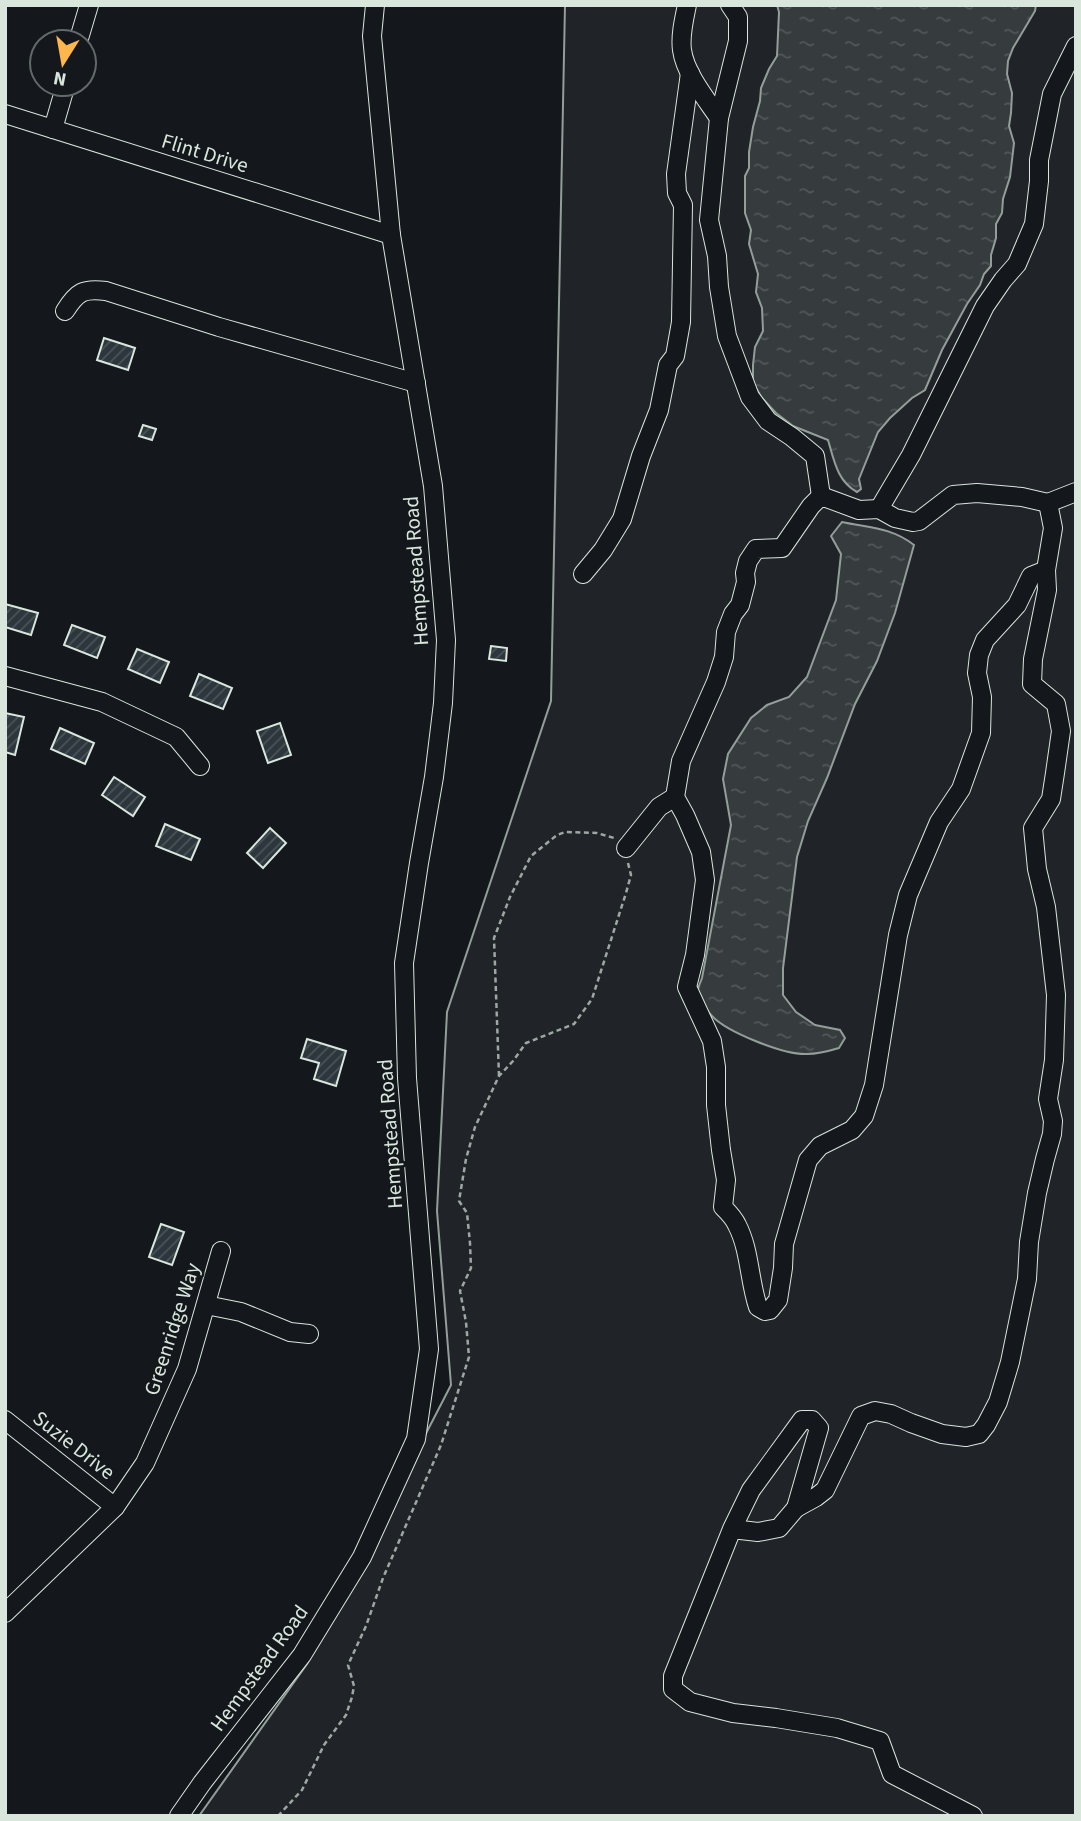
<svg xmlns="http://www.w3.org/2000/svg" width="1081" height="1821" viewBox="0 0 1081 1821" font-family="'Source Sans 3',sans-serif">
	<defs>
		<pattern id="water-ripples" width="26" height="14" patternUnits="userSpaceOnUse" patternTransform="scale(1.75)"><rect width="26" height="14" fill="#363b3e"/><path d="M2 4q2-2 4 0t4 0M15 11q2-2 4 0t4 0" fill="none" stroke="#525759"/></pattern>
		<pattern id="building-hatch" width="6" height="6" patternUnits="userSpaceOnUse" patternTransform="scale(1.75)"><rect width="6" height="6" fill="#2c363c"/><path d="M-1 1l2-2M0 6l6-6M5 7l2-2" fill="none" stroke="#4a5358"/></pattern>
	</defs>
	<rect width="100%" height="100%" fill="#14181c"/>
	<path fill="#202428" stroke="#939e99" stroke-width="2" d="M565 5H1076V1816H199L307 1664 451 1385 437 1211 447 1012 551 701Z"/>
	<g fill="url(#water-ripples)" stroke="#939e99" stroke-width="2">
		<path d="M777 5H1036L1035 11 1013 48 1008 61 1007 74 1012 93 1011 113 1009 126 1014 143 1010 177 1003 199 1002 213 996 224V238L991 255V266L984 274 980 285 967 304 942 350 925 390 912 398 890 418 878 432 859 479 861 489 857 492C837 481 834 460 828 440L793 426 776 413 762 398 753 383V365L755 347 763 331 762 308 756 292 758 274 749 244 751 230 745 213V176L749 168V152L753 127 760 101 761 88 769 69 777 56 779 12Z"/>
		<path d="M842 522C869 528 891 527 914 545L895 613 877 661 855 704 827 778 808 821 797 857 783 968V995L796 1012 815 1025 840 1030 845 1038 839 1048C829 1051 817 1054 807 1054 784 1055 726 1032 711 1015 705 1009 701 999 697 991L702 978 731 825 723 779 728 754 751 718 767 705 789 697 807 677 836 600 841 554 831 536Z"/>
	</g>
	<g fill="url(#building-hatch)" stroke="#d8e6dc" stroke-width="2">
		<path d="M104 338 135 348 128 370 97 360Z"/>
		<path d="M143 425 156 429 152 440 139 436Z"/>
		<path d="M5 604 38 613 31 635 5 627Z"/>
		<path d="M72 625 105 637 97 658 64 645Z"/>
		<path d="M491 646 507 648 506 661 489 659Z"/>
		<path d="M137 649 169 662 160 683 128 669Z"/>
		<path d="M199 674 232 688 223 709 190 696Z"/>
		<path d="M5 713 24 717 15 755 5 752Z"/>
		<path d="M280 723 291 755 268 763 257 731Z"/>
		<path d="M60 728 94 743 85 764 51 749Z"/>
		<path d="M114 777 145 797 133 816 102 795Z"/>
		<path d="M165 824 200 839 191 860 156 846Z"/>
		<path d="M270 828 286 843 263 868 247 853Z"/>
		<path d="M307 1039 346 1051 336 1086 314 1079 319 1063 301 1058Z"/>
		<path d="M161 1224 184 1232 172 1265 149 1257Z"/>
	</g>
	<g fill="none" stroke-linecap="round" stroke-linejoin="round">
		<defs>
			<g id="minor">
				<path d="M687 5C684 19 680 36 682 50 685 73 706 99 719 118"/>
				<path d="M730 5 738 17V41L719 118 709 220 717 256 719 287 727 336 750 397 768 421 792 437 815 456 821 496"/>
				<path d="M78 42 89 5"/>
				<path d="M5 114 391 235"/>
				<path d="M53 129 66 84"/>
				<path d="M65 311C77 292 83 288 106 291L219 327 416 383"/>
				<path d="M879 509 911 455 985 306 1003 280 1017 264 1034 224 1039 181V160L1052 94 1076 46"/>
				<path d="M1046 570 1031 576 1017 605 985 640 979 655 977 673 982 697 981 733 961 789 939 822 908 895 898 935 874 1085 864 1116 852 1130 820 1146 808 1160 784 1244 783 1268 778 1300 770 1310 765 1311 758 1307C749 1280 750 1250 737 1225 734 1218 728 1212 723 1207L726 1180 721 1150 716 1105V1067L712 1041 687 987 695 955 705 880 701 852 685 815 675 797 681 761 716 682 724 657 726 632 733 614 740 605 746 582 745 573 748 561 756 549 782 548 811 506 821 496 859 510 879 509 895 518 913 522 919 521 953 495 977 493 1022 497 1048 503 1076 492"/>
				<path d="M583 574 603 550 622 519 641 456 659 410 668 365 675 356 681 322 683 205 677 193 676 174 690 73"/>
				<path d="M5 676 102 702 176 737 200 766"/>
				<path d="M626 848 659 807 675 797"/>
				<path d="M206 1305 241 1312 290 1332 309 1334"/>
				<path d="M5 1420 115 1507"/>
				<path d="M796 1508 816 1497 825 1490 861 1416 875 1411 891 1414 911 1423 942 1434 966 1437 979 1434 986 1425 998 1402 1010 1362 1027 1279 1029 1242 1037 1193 1045 1159 1052 1134 1053 1121 1048 1099 1054 1060 1056 995 1046 907 1037 869 1033 828 1051 799 1055 773 1061 731 1056 704 1032 684 1033 659 1047 590 1046 570 1053 528 1048 503"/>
				<path d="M732 1529 758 1532 779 1528 796 1508 819 1428 812 1420H802L751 1490 732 1529 673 1676V1689L690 1702 733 1713 776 1718 837 1728 880 1741 892 1774 973 1816"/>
				<path d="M5 1613 115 1507 145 1463 187 1369 221 1251"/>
				<path d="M179 1816 202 1783 302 1655 362 1557 416 1439 429 1349 407 1078 404 963 419 863 434 777 443 703 446 640 433 486 391 235 372 36 375 5"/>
			</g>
		</defs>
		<use href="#minor" stroke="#d8e6dc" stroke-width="20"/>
		<g stroke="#9da8a2" stroke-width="2.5" stroke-dasharray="5 3.5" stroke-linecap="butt">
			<path d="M499 1076 494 938 510 897 531 856 557 835 565 832 597 833 614 838"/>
			<path d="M278 1816 302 1790 324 1745 346 1715 352 1697 354 1686 348 1665 366 1626 383 1578 441 1445 469 1357 466 1322 460 1291 471 1268 470 1243 467 1213 459 1201 466 1159 475 1127 499 1076 513 1061 526 1043 574 1024 592 999 626 893 631 875 628 863"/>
		</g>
		<use href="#minor" stroke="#14181c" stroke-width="18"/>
	</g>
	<g text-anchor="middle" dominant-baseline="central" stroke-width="5" stroke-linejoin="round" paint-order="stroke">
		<g font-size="21" fill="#d8e6dc" stroke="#14181c">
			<text transform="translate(205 153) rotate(17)">Flint Drive</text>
			<text transform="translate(416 571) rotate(-94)">Hempstead Road</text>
			<text transform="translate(390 1134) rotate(-94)">Hempstead Road</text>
			<text transform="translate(172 1329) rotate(-72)">Greenridge Way</text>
			<text transform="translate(74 1445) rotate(38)">Suzie Drive</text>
			<text transform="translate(259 1668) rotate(-54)">Hempstead Road</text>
		</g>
	</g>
	<rect width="1081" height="1821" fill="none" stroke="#d8e6dc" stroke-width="14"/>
	<g transform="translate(63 63) rotate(191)"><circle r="33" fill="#14181c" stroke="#626a69" stroke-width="2"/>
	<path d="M0-5L12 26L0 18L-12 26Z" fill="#ffb74d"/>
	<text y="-10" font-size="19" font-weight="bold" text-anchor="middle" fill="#d8e6dc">N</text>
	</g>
</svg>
